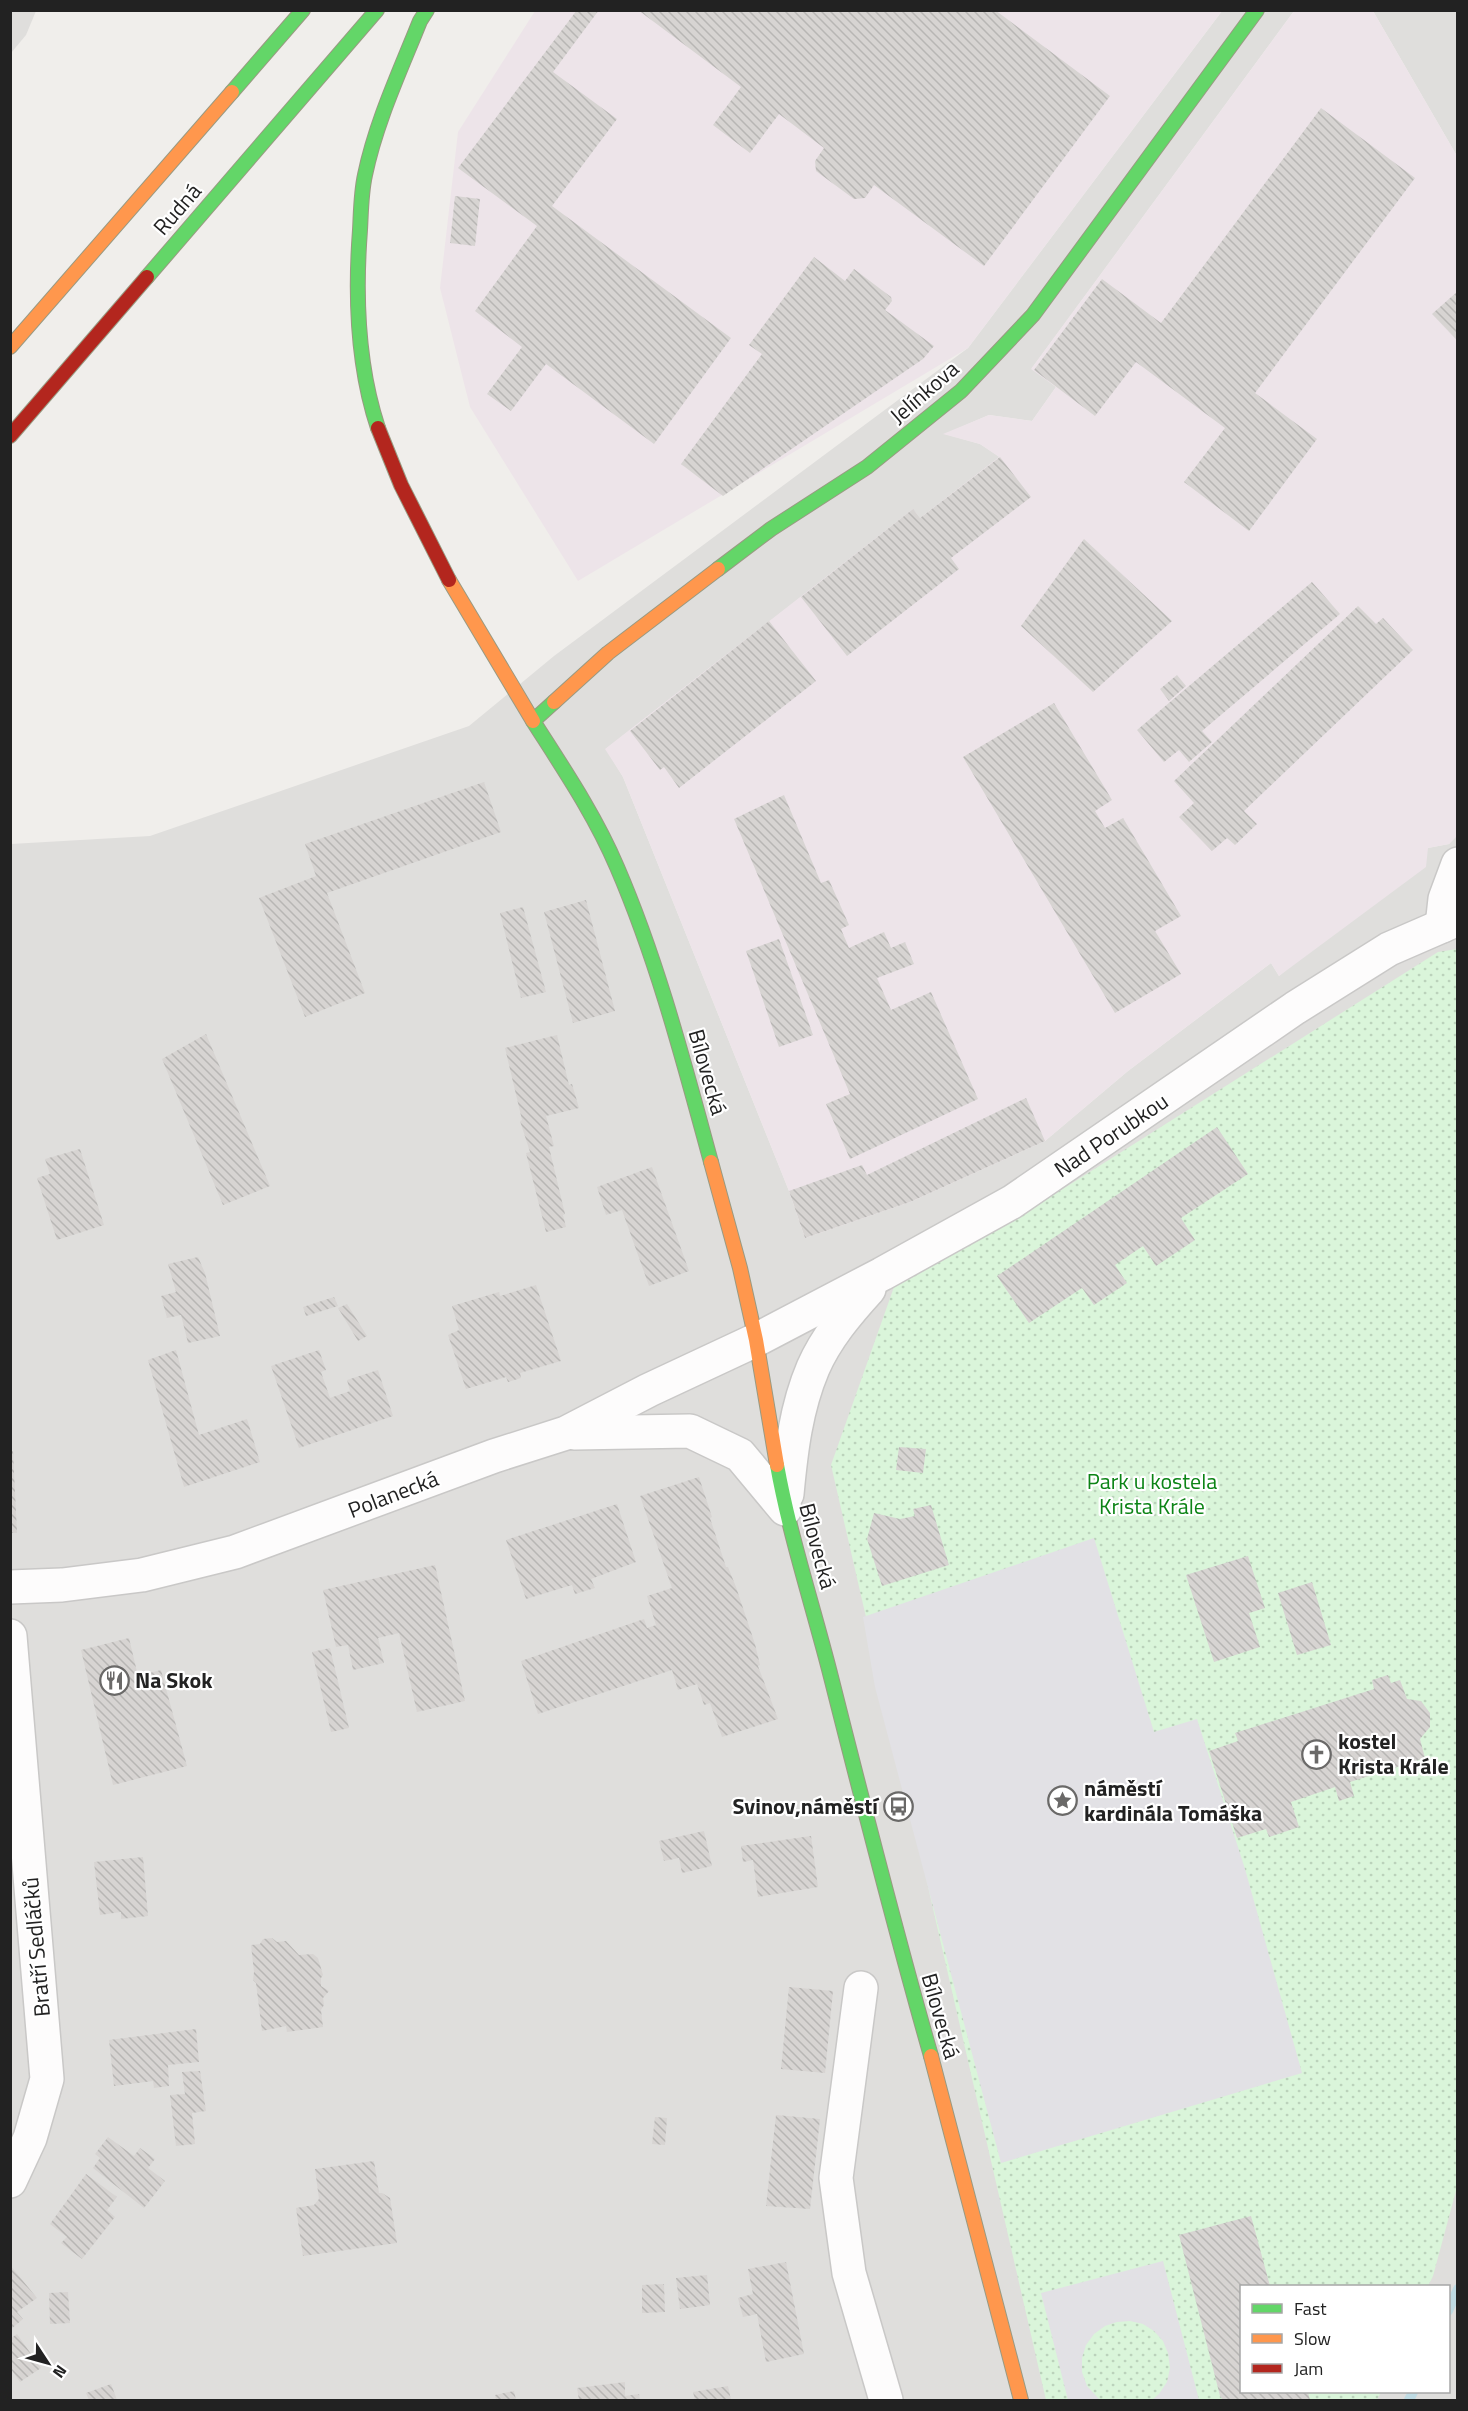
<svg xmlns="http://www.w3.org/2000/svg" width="1468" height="2411" viewBox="0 0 1468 2411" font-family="'Titillium Web',sans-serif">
	<defs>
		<pattern id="park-dots" width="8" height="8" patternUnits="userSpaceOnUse" patternTransform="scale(1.5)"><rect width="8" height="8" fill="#daf5da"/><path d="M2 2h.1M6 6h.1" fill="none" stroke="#bbd2bb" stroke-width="1.8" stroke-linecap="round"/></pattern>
		<pattern id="building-back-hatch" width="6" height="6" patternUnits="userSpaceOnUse" patternTransform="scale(1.5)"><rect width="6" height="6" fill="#d7d4d2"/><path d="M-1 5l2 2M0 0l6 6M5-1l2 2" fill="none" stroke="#b8b6b4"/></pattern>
	</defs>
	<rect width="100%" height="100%" fill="#f0eeeb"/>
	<g fill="#dfdedc" fill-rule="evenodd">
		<path d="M11 10 36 11 26 35 11 53Z"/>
		<path d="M1222 11H1294L1032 368 1056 387 1032 421 989 415 945 434 980 444 1000 457 920 518 801 597 606 749 623 777 789 1191 805 1238 910 1202 1045 1141 1128 1071 1271 963 1279 976 1428 848 1449 844 1457 835V2400H11V844L150 836 469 726 554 656 968 348ZM1242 2286H1448V2392H1242Z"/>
		<path d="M1373 11H1457V156Z"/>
	</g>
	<g fill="#ede4e9">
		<path d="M535 11H1222L968 348 578 581 470 407 440 288 458 132Z"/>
		<path d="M1294 11H1373L1457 156 1458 835 1449 844 1428 848 1426 867 1279 976 1271 963 1128 1071 1045 1141 910 1202 805 1238 789 1191 623 777 605 749 913 509 920 518 999 457 980 444 943 434 989 415 1032 421 1056 387 1031 369Z"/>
	</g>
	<path fill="url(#park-dots)" d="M1457 949V2187L1433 2276 1428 2286H1242V2392H1381L1377 2400H1046L831 1465 894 1287 1028 1211 1438 952Z"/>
	<g fill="#e2e1e5">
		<path d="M1094 1538 1154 1732 1197 1719 1245 1869 1302 2073 1001 2163 875 1687 863 1617Z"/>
		<path d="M1163 2261 1199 2400H1152L1159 2394 1167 2382 1170 2368 1168 2353 1163 2341 1154 2331 1143 2324 1130 2321 1117 2322 1105 2326 1094 2334 1086 2345 1082 2358V2372L1087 2386 1100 2400H1068L1041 2293Z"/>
	</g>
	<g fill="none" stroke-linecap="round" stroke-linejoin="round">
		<g stroke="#bfdbe3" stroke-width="10">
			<path d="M1448 2311 1458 2289"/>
			<path d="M1409 2400 1413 2392"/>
		</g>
	</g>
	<g fill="url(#building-back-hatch)">
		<path d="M577 10H599L553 72 617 119 552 206 731 338 654 444 546 364 511 411 487 394 522 347 475 311 537 226 458 168Z"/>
		<path d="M638 10H995L1110 96 984 266 874 185 865 198 854 199 816 171 815 161 824 148 779 114 750 153 713 125 741 87Z"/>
		<path d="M1321 108 1415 178 1255 393 1317 439 1249 531 1184 482 1225 428 1136 362 1095 416 1034 370 1102 279 1161 323Z"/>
		<path d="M455 196 480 199 475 246 450 243Z"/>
		<path d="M814 257 845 281 854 269 891 297 892 301 885 310 934 346 923 359 723 496 681 464 762 354 749 345Z"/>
		<path d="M1458 291V341L1432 314Z"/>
		<path d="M1000 457 1031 497 951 558 959 569 847 656 801 597 913 509 920 518Z"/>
		<path d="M1084 539 1172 621 1093 692 1021 626Z"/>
		<path d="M1312 582 1340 614 1202 731 1212 742 1189 762 1179 750 1164 762 1137 730Z"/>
		<path d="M1358 606 1376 624 1383 618 1413 650 1244 811 1257 824 1235 845 1227 838 1212 851 1179 817 1194 803 1174 781Z"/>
		<path d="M769 621 816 681 679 788 664 767 660 770 630 731Z"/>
		<path d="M1177 675 1186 686 1169 701 1160 689Z"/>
		<path d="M1054 703 1112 800 1095 811 1105 828 1123 818 1181 916 1155 931 1181 974 1115 1013 963 757Z"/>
		<path d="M484 782 501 832 327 893 365 993 305 1017 259 898 316 876 305 844Z"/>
		<path d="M784 795 821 883 829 880 849 925 841 929 849 948 884 932 891 948 905 942 914 964 877 978 891 1010 931 992 978 1099 850 1159 826 1104 850 1094 734 819Z"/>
		<path d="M586 900 615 1011 573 1023 544 912Z"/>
		<path d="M523 907 546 992 521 998 500 913Z"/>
		<path d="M779 939 813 1035 779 1047 746 951Z"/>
		<path d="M206 1034 270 1186 223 1205 162 1059Z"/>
		<path d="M557 1035 569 1085 572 1084 579 1108 546 1116 554 1146 549 1147 565 1214 563 1215 566 1227 546 1232 526 1153 530 1152 520 1121 522 1120 505 1048Z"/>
		<path d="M1026 1098 1045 1141 910 1202 805 1238 789 1191 862 1165 867 1175Z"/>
		<path d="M1217 1127 1248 1174 1181 1218 1195 1240 1156 1266 1143 1246 1115 1265 1127 1283 1094 1305 1082 1288 1029 1323 997 1276Z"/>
		<path d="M80 1149 104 1225 57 1240 37 1178 50 1174 45 1159Z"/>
		<path d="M652 1167 689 1271 649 1286 622 1210 606 1215 597 1187Z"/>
		<path d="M198 1257 205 1273 220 1336 188 1343 181 1315 167 1318 161 1296 176 1292 168 1264Z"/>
		<path d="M536 1285 561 1361 520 1373 521 1378 508 1382 506 1377 466 1389 448 1335 459 1330 452 1306 499 1292 500 1296Z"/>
		<path d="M334 1297 338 1306 306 1316 303 1307Z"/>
		<path d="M347 1304 367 1336 358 1341 338 1308Z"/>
		<path d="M176 1350 199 1435 247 1419 260 1462 184 1487 148 1360Z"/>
		<path d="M319 1350 326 1370 321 1372 330 1398 350 1391 347 1380 378 1370 393 1416 299 1448 271 1366Z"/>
		<path d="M899 1447 926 1449 923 1473 896 1470Z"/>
		<path d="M10 1451H13L17 1533H10Z"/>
		<path d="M699 1477 712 1517 710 1518 726 1567H728L736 1587 755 1644 760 1665 758 1666 778 1719 722 1737 710 1703 704 1705 697 1684 678 1690 672 1670 538 1714 521 1661 644 1619 647 1628 656 1625 647 1596 672 1588 640 1496Z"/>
		<path d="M617 1504 636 1562 591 1579 595 1588 575 1594 572 1585 526 1599 506 1540Z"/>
		<path d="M931 1505 949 1565 882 1586 867 1539 874 1513 900 1519 915 1516 913 1509Z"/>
		<path d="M1248 1556 1265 1608 1249 1613 1260 1647 1214 1662 1186 1575Z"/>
		<path d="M435 1565 465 1701 417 1712 399 1633 378 1638 384 1663 353 1670 348 1645 336 1647 323 1590Z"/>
		<path d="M1312 1582 1331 1645 1297 1655 1278 1593Z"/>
		<path d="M129 1638 138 1676 161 1670 187 1766 113 1785 81 1650Z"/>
		<path d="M330 1648 349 1728 331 1732 312 1652Z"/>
		<path d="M1388 1675 1391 1683 1400 1680 1407 1699 1421 1701 1430 1713V1727L1420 1739 1425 1758 1350 1782 1354 1796 1339 1801 1335 1787 1291 1802 1299 1827 1269 1837 1266 1829 1237 1838 1209 1751 1238 1741 1235 1733 1374 1689 1372 1680Z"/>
		<path d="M704 1831 712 1866 682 1873 679 1858 664 1861 659 1841Z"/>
		<path d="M811 1836 818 1887 758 1897 753 1860 743 1862 741 1846Z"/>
		<path d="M143 1857 148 1916 121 1919V1912L100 1915 94 1862Z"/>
		<path d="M272 1938 277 1942 286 1941 299 1955 313 1954 318 1958 323 1975 321 1978V1986L329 1991 323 1998 324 2005 321 2010 323 2027 287 2032 286 2026 262 2031 256 1983 253 1980 254 1972 251 1945 260 1944 263 1939Z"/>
		<path d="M789 1987 833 1991 825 2073 781 2069Z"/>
		<path d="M196 2029 199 2062 168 2065 169 2086 154 2088 153 2081 114 2086 109 2040Z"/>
		<path d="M200 2071 206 2111 192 2113 195 2144 176 2146 170 2095 185 2094 182 2072Z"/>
		<path d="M776 2115 820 2119 810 2209 766 2206Z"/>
		<path d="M655 2117 667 2118 665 2145 652 2144Z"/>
		<path d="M108 2137 134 2156 140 2148 155 2159 148 2168 165 2181 144 2208 93 2168 100 2158 95 2154Z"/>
		<path d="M374 2161 379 2193H382L390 2198 397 2243 303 2256 296 2208 314 2205 319 2199 315 2169Z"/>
		<path d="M86 2174 117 2197 107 2210 115 2217 82 2259 61 2243 67 2237 50 2224Z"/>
		<path d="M1251 2216 1270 2286H1242V2392H1308L1310 2400H1223L1220 2396 1179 2235Z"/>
		<path d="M786 2262 804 2354 766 2362 757 2314 743 2317 738 2298 753 2294 748 2269Z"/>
		<path d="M10 2265 37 2298 17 2312 23 2319 10 2330Z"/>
		<path d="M707 2275 710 2305 680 2309 676 2278Z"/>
		<path d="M664 2284 665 2312 642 2313V2285Z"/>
		<path d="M68 2292 70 2323 50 2324 49 2293Z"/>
		<path d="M17 2334 41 2368 20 2382 10 2368V2339Z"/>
		<path d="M625 2382V2396L639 2394 640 2400H579L577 2388Z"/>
		<path d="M111 2384 117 2400H89L86 2393Z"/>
		<path d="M728 2386 731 2400H695L693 2392Z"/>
		<path d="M514 2391 516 2400H496L495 2395Z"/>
	</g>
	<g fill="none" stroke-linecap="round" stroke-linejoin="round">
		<defs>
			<g id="street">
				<path d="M1442 926 1445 899 1458 864"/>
				<path d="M574 1433 690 1431 740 1455 785 1509"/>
				<path d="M787 1494C791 1451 796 1408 813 1368 826 1338 848 1312 869 1289"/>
				<path d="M10 1587 62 1585 142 1575 235 1552 494 1456 566 1433 649 1390 756 1340 882 1274 1012 1202 1295 1008 1389 949 1458 919"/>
				<path d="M10 1636 47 2079 30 2138 10 2181"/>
				<path d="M861 1988 836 2178 849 2273 886 2400"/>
			</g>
			<g id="fast">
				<path d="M232 92 303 10"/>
				<path d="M147 277 377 10"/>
				<path d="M378 428C357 365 355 296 360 230 361 212 361 193 365 175 376 122 400 71 420 21L427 10"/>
				<path d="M718 569 771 529 867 467 961 391 1033 315 1257 10"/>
				<path d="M554 702 533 721C563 768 595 815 617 867 658 962 684 1063 711 1162"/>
				<path d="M777 1465C790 1537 813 1606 831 1677 863 1804 895 1930 931 2056"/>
			</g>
			<g id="slow">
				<path d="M10 347 232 92"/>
				<path d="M449 580 533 721"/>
				<path d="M554 702 608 653 718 569"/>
				<path d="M711 1162 740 1268 756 1340 777 1465"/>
				<path d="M931 2056 1021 2400"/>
			</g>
			<g id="jam">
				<path d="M378 428 401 485 449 580"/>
				<path d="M10 436 147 277"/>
			</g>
		</defs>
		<use href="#street" stroke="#c9c8c7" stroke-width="36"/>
		<use href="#fast" stroke="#999a82" stroke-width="16"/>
		<use href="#slow" stroke="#999a82" stroke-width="16"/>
		<use href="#jam" stroke="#999a82" stroke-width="16"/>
		<use href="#street" stroke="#fdfcfc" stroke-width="33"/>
		<use href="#fast" stroke="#63d668" stroke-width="14"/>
		<use href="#slow" stroke="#ff974d" stroke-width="14"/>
		<use href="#jam" stroke="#b3261e" stroke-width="14"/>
	</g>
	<defs>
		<symbol id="restaurant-ring" viewBox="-11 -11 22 22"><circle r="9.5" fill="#fff" stroke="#6a6968" stroke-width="1.5"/><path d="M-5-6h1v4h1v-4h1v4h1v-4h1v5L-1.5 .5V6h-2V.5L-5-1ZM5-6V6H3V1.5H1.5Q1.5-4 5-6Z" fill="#6a6968"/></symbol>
		<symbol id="church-ring" viewBox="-11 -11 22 22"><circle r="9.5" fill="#fff" stroke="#6a6968" stroke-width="1.5"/><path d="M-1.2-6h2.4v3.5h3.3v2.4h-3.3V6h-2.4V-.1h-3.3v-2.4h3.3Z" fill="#6a6968"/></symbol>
		<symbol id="sight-ring" viewBox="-11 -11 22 22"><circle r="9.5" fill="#fff" stroke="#6a6968" stroke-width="1.5"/><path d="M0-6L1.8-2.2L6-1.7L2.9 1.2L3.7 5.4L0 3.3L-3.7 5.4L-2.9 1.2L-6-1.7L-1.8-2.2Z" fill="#6a6968"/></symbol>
		<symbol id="bus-ring" viewBox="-11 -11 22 22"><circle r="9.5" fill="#fff" stroke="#6a6968" stroke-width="1.5"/><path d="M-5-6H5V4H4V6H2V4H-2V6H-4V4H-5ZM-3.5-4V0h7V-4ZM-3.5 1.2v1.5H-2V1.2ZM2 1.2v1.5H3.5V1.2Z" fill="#6a6968"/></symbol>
	</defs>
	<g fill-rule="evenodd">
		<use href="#restaurant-ring" x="98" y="1664" width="33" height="33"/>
		<use href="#church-ring" x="1300" y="1738" width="33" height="33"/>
		<use href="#sight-ring" x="1046" y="1784" width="33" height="33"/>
		<use href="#bus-ring" x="882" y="1790" width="33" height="33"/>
	</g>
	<g text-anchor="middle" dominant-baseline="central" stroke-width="4.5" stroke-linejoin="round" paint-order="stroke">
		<g font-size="22" fill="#222" stroke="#fff">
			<text transform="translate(177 209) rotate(-49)">Rudná</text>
			<text transform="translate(924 392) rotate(-41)">Jelínkova</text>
			<text transform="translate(708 1072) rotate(74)">Bílovecká</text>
			<text transform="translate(1111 1135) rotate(-34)">Nad Porubkou</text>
			<text transform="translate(393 1494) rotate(-21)">Polanecká</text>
			<text transform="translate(818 1546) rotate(75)">Bílovecká</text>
			<text transform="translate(36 1947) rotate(-95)">Bratří Sedláčků</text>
			<text transform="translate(941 2016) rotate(74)">Bílovecká</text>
		</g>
		<g font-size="22" fill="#0c8416" stroke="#fff">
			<text x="1152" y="1481">Park u kostela<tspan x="1152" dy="25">Krista Krále</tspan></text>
		</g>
		<g font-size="22" font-weight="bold" fill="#222" stroke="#fff" text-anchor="start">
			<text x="135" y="1680">Na Skok</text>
			<text x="1338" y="1741">kostel<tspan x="1338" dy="25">Krista Krále</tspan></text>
			<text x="1084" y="1788">náměstí<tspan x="1084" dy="25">kardinála Tomáška</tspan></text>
			<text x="878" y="1806" text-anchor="end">Svinov,náměstí</text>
		</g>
	</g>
	<rect width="1468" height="2411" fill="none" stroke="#222222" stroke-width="24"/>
	<rect x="1240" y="2285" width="210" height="108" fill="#ffffff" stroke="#a7a7a7" stroke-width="1.5"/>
	<rect x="1252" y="2304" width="30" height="9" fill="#63d668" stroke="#a7a7a7" stroke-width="1.5"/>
	<text x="1294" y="2315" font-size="18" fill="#222222">Fast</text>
	<rect x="1252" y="2334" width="30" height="9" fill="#ff974d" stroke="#a7a7a7" stroke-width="1.5"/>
	<text x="1294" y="2345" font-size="18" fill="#222222">Slow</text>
	<rect x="1252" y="2364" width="30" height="9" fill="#b3261e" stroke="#a7a7a7" stroke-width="1.5"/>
	<text x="1294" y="2375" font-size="18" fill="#222222">Jam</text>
	<g transform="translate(48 2363) rotate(126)" stroke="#ffffff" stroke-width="4.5" paint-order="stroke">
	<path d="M0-4.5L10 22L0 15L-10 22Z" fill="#222222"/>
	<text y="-9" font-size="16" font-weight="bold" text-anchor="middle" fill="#222222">N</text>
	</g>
</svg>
